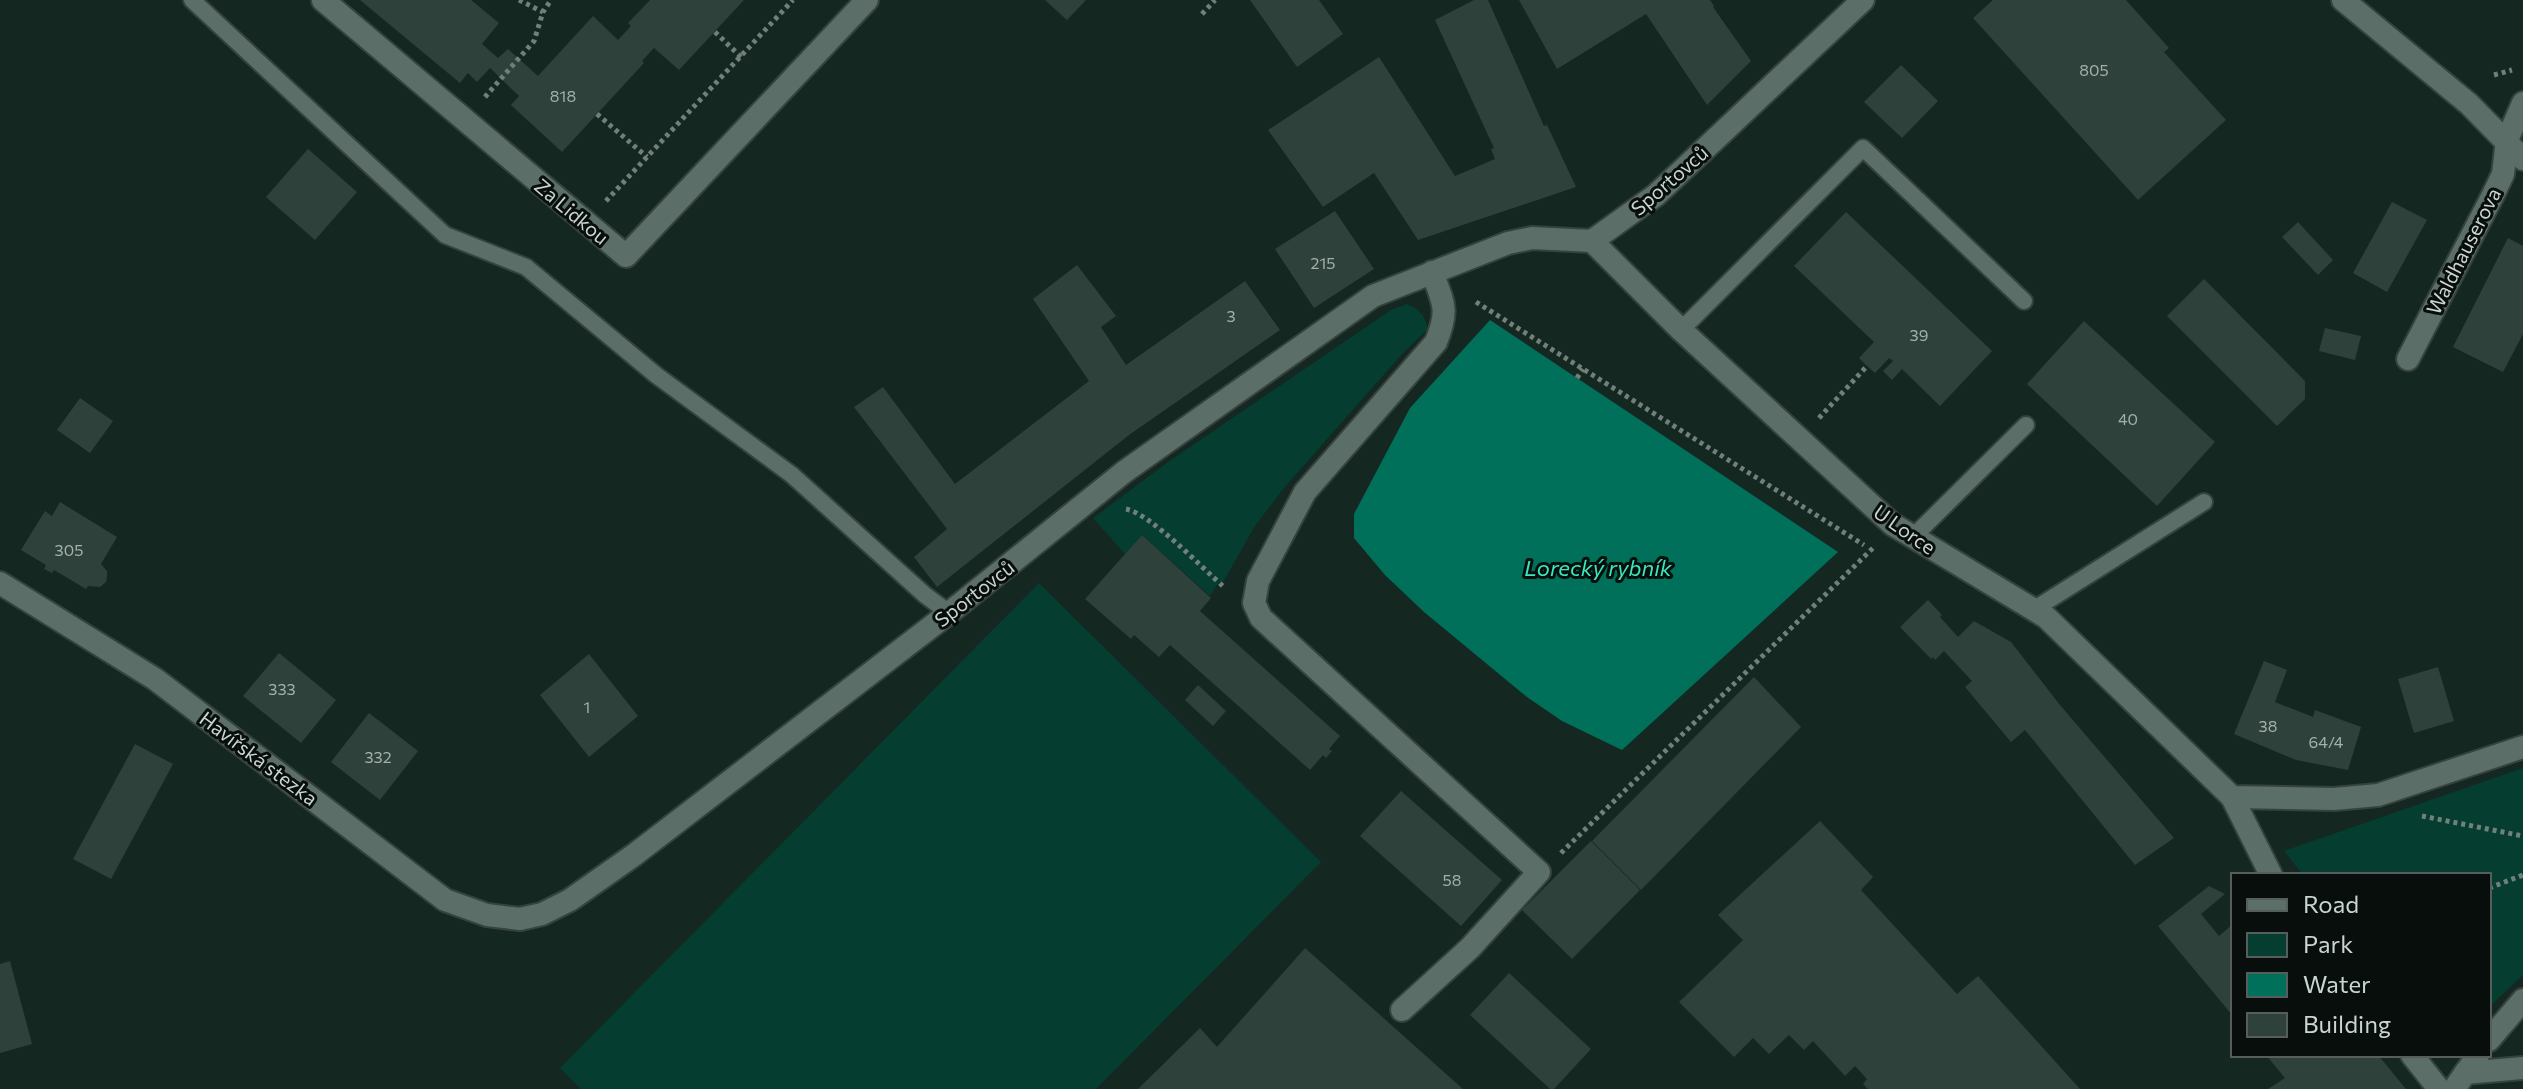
<svg xmlns="http://www.w3.org/2000/svg" width="2523" height="1089" viewBox="0 0 2523 1089" font-family="Commissioner,sans-serif">
	<rect width="100%" height="100%" fill="#152721"/>
	<g fill="#053d30">
		<path d="M1407 304C1418 308 1428 318 1427 330L1402 354 1283 489 1255 526 1223 582H1219L1210 596 1142 535 1125 554 1093 518 1168 462 1391 310Z"/>
		<path d="M1039 583 1321 862 1096 1089H581L560 1068Z"/>
		<path d="M2523 768V975L2489 1007V875H2303L2284 851Z"/>
	</g>
	<path fill="#00705b" d="M1490 320 1838 552 1622 750 1562 721 1527 697 1424 612 1385 575 1354 538V514L1410 408Z"/>
	<g fill="#2f413b">
		<path d="M360 0H471L499 23 482 44 498 58 508 49 538 76 593 16 618 40 631 26 628 23 650 0H744L679 70 654 48 642 61 644 63 562 152 511 105 519 96 490 68 477 82 468 73 460 83Z"/>
		<path d="M1045 0H1086L1067 20Z"/>
		<path d="M1250 0H1319L1343 34 1297 67Z"/>
		<path d="M1474 0H1488L1544 126 1547 125 1576 187 1418 240 1374 173 1323 207 1268 130 1379 57 1455 176 1495 159 1491 149 1494 148 1435 20Z"/>
		<path d="M1519 0H1710L1714 6 1713 7 1751 61 1707 105 1646 14 1557 69Z"/>
		<path d="M1993 0H2126L2169 48 2164 52 2226 120 2138 200 1973 18Z"/>
		<path d="M1901 65 1938 101 1902 138 1864 102Z"/>
		<path d="M308 149 357 192 315 240 266 197Z"/>
		<path d="M2392 202 2427 220 2387 292 2353 273Z"/>
		<path d="M1335 211 1374 269 1314 308 1275 249Z"/>
		<path d="M1846 212 1992 351 1940 406 1902 369 1892 380 1883 371 1893 361 1889 358 1875 373 1867 366 1859 358 1874 342 1794 266Z"/>
		<path d="M2298 222 2333 260 2318 275 2282 237Z"/>
		<path d="M2508 238 2523 246V334L2503 372 2453 347Z"/>
		<path d="M1077 265 1116 316 1101 327 1126 365 1245 281 1280 330 1129 435 937 587 914 557 947 529 854 407 883 387 955 484 1089 381 1033 299Z"/>
		<path d="M2204 279 2305 381V399L2277 426 2167 316Z"/>
		<path d="M2084 321 2215 442 2157 506 2027 384Z"/>
		<path d="M2325 328 2361 336 2355 360 2319 351Z"/>
		<path d="M80 398 113 421 90 453 57 430Z"/>
		<path d="M60 502 117 537 101 564 107 571V576L106 582 100 587 88 586 86 589 54 570 52 573 44 569 46 565 21 550 45 511 52 516Z"/>
		<path d="M1142 535 1211 598 1200 611 1340 736 1329 749 1332 751 1326 758 1323 755 1310 770 1170 645 1159 657 1134 635 1131 639 1085 599Z"/>
		<path d="M1928 600 1942 615 1940 617 1958 637 1974 621 2011 642 2060 705 2174 838 2135 865 2025 730 2011 742 1965 687 1972 681 1944 651 1935 660 1933 657 1931 659 1900 627Z"/>
		<path d="M279 653 336 700 301 743 243 696Z"/>
		<path d="M589 654 638 716 589 757 540 695Z"/>
		<path d="M2264 661 2287 670 2275 702 2313 717 2315 710 2361 727 2348 770 2296 760 2234 734Z"/>
		<path d="M2438 667 2454 721 2414 733 2398 679Z"/>
		<path d="M1754 677 1801 727 1641 890 1592 841Z"/>
		<path d="M1198 685 1226 711 1213 726 1185 700Z"/>
		<path d="M369 713 418 751 380 800 331 762Z"/>
		<path d="M135 744 173 764 111 879 73 859Z"/>
		<path d="M1401 791 1502 880 1461 926 1360 836Z"/>
		<path d="M1820 821 1873 877 1861 890 1957 994 1978 976 2080 1089H1868L1863 1084 1867 1079 1855 1066 1845 1076 1813 1041 1804 1050 1789 1035 1769 1054 1753 1038 1734 1057 1679 1002 1743 940 1718 915Z"/>
		<path d="M1591 841 1640 890 1572 959 1522 910Z"/>
		<path d="M2209 886 2225 894 2201 914 2219 936 2233 924V1016L2158 926Z"/>
		<path d="M1305 948 1463 1089H1138L1200 1028 1217 1047Z"/>
		<path d="M10 961 32 1044 0 1053V964Z"/>
		<path d="M1509 973 1591 1049 1554 1089H1550L1470 1015Z"/>
		<path d="M2266 1055H2378L2406 1089H2268L2285 1078Z"/>
	</g>
	<g fill="none" stroke-linecap="round" stroke-linejoin="round">
		<defs>
			<g id="service">
				<path d="M192 0 445 235 526 267 656 375 792 475 925 595 949 613"/>
				<path d="M1681 330 1863 148 2024 301"/>
				<path d="M1913 537 2026 425"/>
				<path d="M2033 610 2204 502"/>
			</g>
			<g id="minor">
				<path d="M323 0 626 256 867 0"/>
				<path d="M2343 0 2469 104 2523 159"/>
				<path d="M1592 241 1681 330 1892 524 2046 617 2232 797 2334 799 2378 795 2523 747"/>
				<path d="M2408 359 2494 193 2503 174 2507 140 2523 103"/>
				<path d="M0 583 155 679 445 900 487 915 520 919 542 914 570 900 634 855 949 613 1124 472 1373 296 1508 243 1532 238 1592 241 1656 195 1863 0"/>
				<path d="M2232 797 2271 875"/>
				<path d="M1402 1010 1470 948 1539 872 1261 618 1254 603 1258 581 1305 492 1436 342C1449 310 1444 304 1432 272"/>
				<path d="M2412 1055 2439 1089"/>
				<path d="M2465 1073 2523 1068"/>
			</g>
			<g id="tertiary">
				<path d="M2489 1040 2523 1000"/>
				<path d="M2454 1089 2478 1055"/>
			</g>
		</defs>
		<use href="#service" stroke="#36423e" stroke-width="20"/>
		<use href="#minor" stroke="#36423e" stroke-width="26"/>
		<use href="#tertiary" stroke="#36423e" stroke-width="26"/>
		<g stroke="#72807b" stroke-width="5" stroke-dasharray="4 4" stroke-linecap="butt">
			<path d="M519 0 543 12"/>
			<path d="M1202 14 1215 0"/>
			<path d="M715 32 741 57"/>
			<path d="M2494 75 2512 70"/>
			<path d="M485 97 534 41 543 12 551 0"/>
			<path d="M597 114 647 157"/>
			<path d="M606 201 793 0"/>
			<path d="M1476 302 1864 545"/>
			<path d="M1577 378 1583 369"/>
			<path d="M1819 418 1867 366"/>
			<path d="M1126 509C1151 514 1202 568 1224 587"/>
			<path d="M2422 816 2523 836"/>
			<path d="M1561 853 1874 547"/>
			<path d="M2489 888 2523 875"/>
		</g>
		<use href="#service" stroke="#5b6e68" stroke-width="16"/>
		<use href="#minor" stroke="#5b6e68" stroke-width="22"/>
		<use href="#tertiary" stroke="#5b6e68" stroke-width="22"/>
	</g>
	<g text-anchor="middle" dominant-baseline="central" stroke-width="6" stroke-linejoin="round" paint-order="stroke">
		<g font-size="16" fill="#a3b0ac">
			<text x="2094" y="69">805</text>
			<text x="563" y="95">818</text>
			<text x="1323" y="262">215</text>
			<text x="1231" y="315">3</text>
			<text x="1919" y="334">39</text>
			<text x="2128" y="418">40</text>
			<text x="69" y="549">305</text>
			<text x="282" y="688">333</text>
			<text x="587" y="706">1</text>
			<text x="2268" y="725">38</text>
			<text x="2326" y="741">64/4</text>
			<text x="378" y="756">332</text>
			<text x="1452" y="879">58</text>
		</g>
		<g font-size="20" fill="#cad5d1" stroke="#070e0b">
			<text transform="translate(1669 180) rotate(-41)">Sportovců</text>
			<text transform="translate(572 211) rotate(40)">Za Lidkou</text>
			<text transform="translate(2463 251) rotate(-63)">Waldhauserova</text>
			<text transform="translate(1905 529) rotate(35)">U Lorce</text>
			<text transform="translate(974 593) rotate(-38)">Sportovců</text>
			<text transform="translate(259 758) rotate(37)">Havířská stezka</text>
		</g>
		<g font-size="22" font-style="italic" fill="#3ae7bf" stroke="#070e0b">
			<text x="1598" y="567">Lorecký rybník</text>
		</g>
	</g>
	<rect x="2231" y="873" width="260" height="184" fill="#070e0b" stroke="#555e5a" stroke-width="2"/>
	<rect x="2247" y="899" width="40" height="12" fill="#5b6e68" stroke="#555e5a" stroke-width="2"/>
	<text x="2303" y="913" font-size="24" fill="#cad5d1">Road</text>
	<rect x="2247" y="933" width="40" height="24" fill="#053d30" stroke="#555e5a" stroke-width="2"/>
	<text x="2303" y="953" font-size="24" fill="#cad5d1">Park</text>
	<rect x="2247" y="973" width="40" height="24" fill="#00705b" stroke="#555e5a" stroke-width="2"/>
	<text x="2303" y="993" font-size="24" fill="#cad5d1">Water</text>
	<rect x="2247" y="1013" width="40" height="24" fill="#2f413b" stroke="#555e5a" stroke-width="2"/>
	<text x="2303" y="1033" font-size="24" fill="#cad5d1">Building</text>
</svg>
